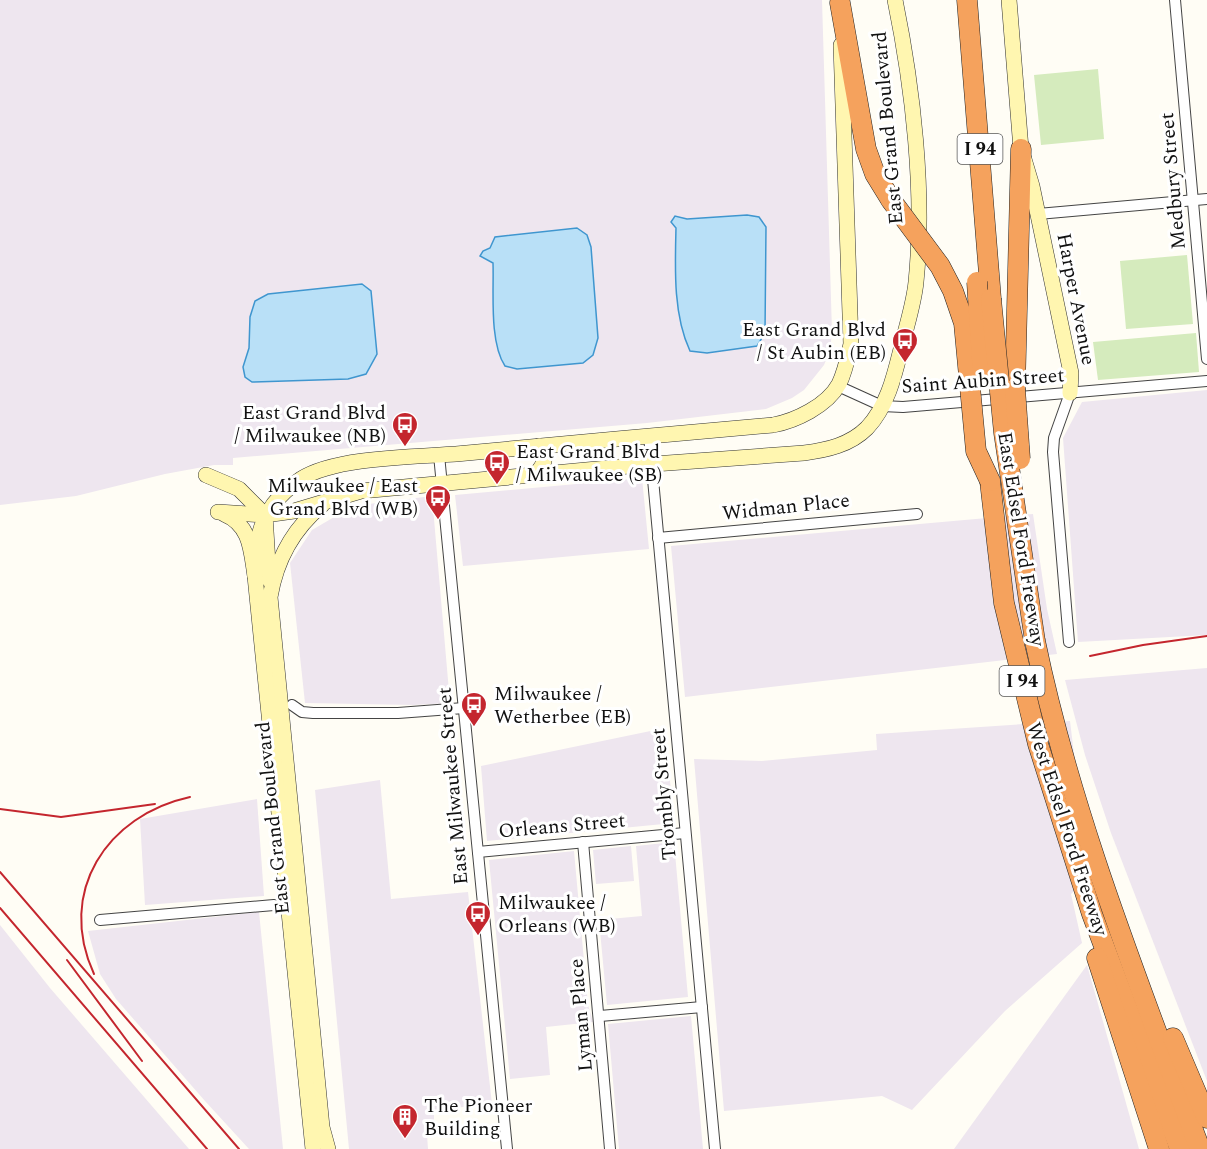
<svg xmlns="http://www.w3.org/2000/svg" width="1207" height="1149" viewBox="0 0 1207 1149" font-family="Spectral,serif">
	<rect width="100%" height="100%" fill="#fffdf5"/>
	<g fill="#eee6ef">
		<path d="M0 0H822L832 332 830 350 824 365 804 390 792 398 766 409 647 423 233 458V465H214L165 474 76 496 0 505Z"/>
		<path d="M1207 390V635L1078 642 1063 438 1082 402Z"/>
		<path d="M642 478 649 549 463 566 455 495Z"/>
		<path d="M432 496 450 703 413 705 305 703 290 563 312 530 353 506Z"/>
		<path d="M1033 514 1047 609 1057 654 685 697 671 546Z"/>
		<path d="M1207 668V1081L1111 833 1085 755 1065 680Z"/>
		<path d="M1070 721 1089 877 1071 894 1082 943 1005 1011 912 1110 882 1096 724 1111 694 759 762 761 877 750 876 734Z"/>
		<path d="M665 728 674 823 487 841 481 766Z"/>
		<path d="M380 780 391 899 468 892 492 1104 434 1110V1120L426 1121 428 1149H349L315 790Z"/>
		<path d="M257 799 264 896 145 905 140 819Z"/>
		<path d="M674 842 688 997 607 1005 599 920 642 916 636 846Z"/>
		<path d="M631 846 634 881 596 884 593 850Z"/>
		<path d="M574 851 588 1005 593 1022 546 1027 550 1075 510 1079 489 860Z"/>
		<path d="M259 912 283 1149H249L205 1101 116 999 100 974 88 931Z"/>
		<path d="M0 925 50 988 189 1149H0Z"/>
		<path d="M1087 965 1139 1149H954L980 1113Z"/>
		<path d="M691 1016 703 1149H619L608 1024Z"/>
	</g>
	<g fill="#d5ebbd">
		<path d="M1098 69 1104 139 1041 145 1034 75Z"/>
		<path d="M1187 255 1193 324 1126 329 1120 261Z"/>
		<path d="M1196 333 1199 372 1098 380 1093 342Z"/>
	</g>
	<g fill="#b9e0f7" stroke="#3f96cf" stroke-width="1.5">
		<path d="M747 215 759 217 766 227 765 333 757 346 707 353 690 351C673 315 675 268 676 228L671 222 675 216 687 219Z"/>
		<path d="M577 228 587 235 591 247 598 338 593 355 583 363 517 369 505 366C489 342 494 291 493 263L480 256 483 251 490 248 495 237Z"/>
		<path d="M362 284 371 291 377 354 366 374 348 379 252 382 245 377 243 367 249 348 250 317 255 301 268 294Z"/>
	</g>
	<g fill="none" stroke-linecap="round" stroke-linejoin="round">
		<defs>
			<g id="street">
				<path d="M1175 0 1207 359"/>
				<path d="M1038 214 1207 199"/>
				<path d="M838 386 882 406 903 407 1207 381"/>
				<path d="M649 436 715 1149"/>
				<path d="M439 455C463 686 483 918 507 1149"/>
				<path d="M658 538 917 514"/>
				<path d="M1069 642 1053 452 1054 438 1070 393"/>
				<path d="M292 705 302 712 313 713H398L464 708"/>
				<path d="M583 842 610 1149"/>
				<path d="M478 852 685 833"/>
				<path d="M100 920 274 905"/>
				<path d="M600 1016 702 1007"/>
			</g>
			<g id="secondary">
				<path d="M1009 0 1021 149 1032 186 1071 373 1070 393"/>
				<path d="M206 475 239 489 265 515 269 580"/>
				<path d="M535 475C544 465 549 457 539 446"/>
				<path d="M322 505C293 529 276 561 270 597L322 1127 328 1149"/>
				<path d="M218 512 265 515 294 511 361 491 640 465 804 453C827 450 850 445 867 428 888 406 895 373 902 345 907 324 914 303 916 282 925 193 913 88 895 0"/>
				<path d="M224 514C251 525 251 551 255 576L313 1149"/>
				<path d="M255 576C255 534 263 504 301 479 335 457 414 457 456 454 562 444 667 434 773 425 795 421 827 406 839 384 845 372 848 357 851 344L841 45"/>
			</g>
			<g id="highway">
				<path d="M967 0 991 299"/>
				<path d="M840 3 866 149 875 174 891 200"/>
				<path d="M1015 389 1021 149"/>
				<path d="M990 481 1004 603 1038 744 1092 914 1180 1149"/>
				<path d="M1035 641C1071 815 1139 983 1200 1149"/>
				<path d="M1097 958 1159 1149"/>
				<path d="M1173 1038 1207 1118"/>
			</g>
		</defs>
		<use href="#street" stroke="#444" stroke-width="12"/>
		<use href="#secondary" stroke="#333" stroke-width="16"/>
		<use href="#highway" stroke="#222" stroke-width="21"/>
		<use href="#street" stroke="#fff" stroke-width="10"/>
		<use href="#secondary" stroke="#fff6b0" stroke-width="15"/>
		<use href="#highway" stroke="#f5a25d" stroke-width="20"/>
		<g stroke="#c4262e" stroke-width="2">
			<path d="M1090 656 1143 645 1207 636"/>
			<path d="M0 809 61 817 155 804"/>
			<path d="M0 872 239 1149"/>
			<path d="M0 908 207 1149"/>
			<path d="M67 960 142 1061"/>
			<path d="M94 974C56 892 107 815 190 797"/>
		</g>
		<defs>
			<g id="highway-bridge">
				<path d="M891 200 940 266 953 291 964 323 976 451 990 481"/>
				<path d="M977 282 983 374"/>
				<path d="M991 299 1004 433 1035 641"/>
				<path d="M1015 389 1020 459"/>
			</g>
		</defs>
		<use href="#highway-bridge" stroke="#222" stroke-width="21" stroke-linecap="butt"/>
		<use href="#highway-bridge" stroke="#f5a25d" stroke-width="20"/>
	</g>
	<defs>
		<symbol id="bus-pin" viewBox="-11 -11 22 30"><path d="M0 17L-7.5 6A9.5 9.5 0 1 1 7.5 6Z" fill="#c4262e" stroke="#fff"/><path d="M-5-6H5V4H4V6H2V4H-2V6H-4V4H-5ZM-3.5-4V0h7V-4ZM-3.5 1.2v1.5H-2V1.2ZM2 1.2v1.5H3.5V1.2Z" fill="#fff"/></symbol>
		<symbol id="building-pin" viewBox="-11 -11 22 30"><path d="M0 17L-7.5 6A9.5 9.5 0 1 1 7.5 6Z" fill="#c4262e" stroke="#fff"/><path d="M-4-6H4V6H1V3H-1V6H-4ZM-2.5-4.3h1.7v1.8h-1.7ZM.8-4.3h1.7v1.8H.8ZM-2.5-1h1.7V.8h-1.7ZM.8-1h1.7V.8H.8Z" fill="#fff"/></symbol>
	</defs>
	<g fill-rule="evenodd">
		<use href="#bus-pin" x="890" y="326" width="30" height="40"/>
		<use href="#bus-pin" x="390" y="410" width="30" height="40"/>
		<use href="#bus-pin" x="482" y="448" width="30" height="40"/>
		<use href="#bus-pin" x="423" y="483" width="30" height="40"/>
		<use href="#bus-pin" x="459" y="690" width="30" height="40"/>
		<use href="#bus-pin" x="463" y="899" width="30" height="40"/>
		<use href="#building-pin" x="390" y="1102" width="30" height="40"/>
	</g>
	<g text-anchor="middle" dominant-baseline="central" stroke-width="6" stroke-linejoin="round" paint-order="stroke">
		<g fill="#fff" stroke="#585858" stroke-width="1.5">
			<rect x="957.5" y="134" width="45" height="30" rx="4.5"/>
			<rect x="999.5" y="666" width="45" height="30" rx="4.5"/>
		</g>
		<g font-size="18" font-weight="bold" fill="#111">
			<text x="980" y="149">I 94</text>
			<text x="1022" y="681">I 94</text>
		</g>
		<g font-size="20" fill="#111" stroke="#fff">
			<text transform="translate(888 128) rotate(-95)">East Grand Boulevard</text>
			<text transform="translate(1173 181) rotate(-95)">Medbury Street</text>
			<text transform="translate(1076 299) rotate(79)">Harper Avenue</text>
			<text transform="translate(983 381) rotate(-4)">Saint Aubin Street</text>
			<text transform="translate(786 507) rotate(-6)">Widman Place</text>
			<text transform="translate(1021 539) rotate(81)">East Edsel Ford Freeway</text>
			<text transform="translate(453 786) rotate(-95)">East Milwaukee Street</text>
			<text transform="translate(664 794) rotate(-95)">Trombly Street</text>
			<text transform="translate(273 818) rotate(-96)">East Grand Boulevard</text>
			<text transform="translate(562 826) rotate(-5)">Orleans Street</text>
			<text transform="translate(1067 829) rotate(72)">West Edsel Ford Freeway</text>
			<text transform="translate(581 1015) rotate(-95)">Lyman Place</text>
		</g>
		<g font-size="20" fill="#111" stroke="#fff" text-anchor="start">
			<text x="886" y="330" text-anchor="end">East Grand Blvd<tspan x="886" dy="23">/ St Aubin (EB)</tspan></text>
			<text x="386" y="413" text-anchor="end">East Grand Blvd<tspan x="386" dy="23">/ Milwaukee (NB)</tspan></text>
			<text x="516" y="452">East Grand Blvd<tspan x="516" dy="23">/ Milwaukee (SB)</tspan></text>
			<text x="418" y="486" text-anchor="end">Milwaukee / East<tspan x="418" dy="23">Grand Blvd (WB)</tspan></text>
			<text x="494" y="694">Milwaukee /<tspan x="494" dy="23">Wetherbee (EB)</tspan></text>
			<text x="498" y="903">Milwaukee /<tspan x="498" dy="23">Orleans (WB)</tspan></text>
			<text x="424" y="1106">The Pioneer<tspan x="424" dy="23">Building</tspan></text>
		</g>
	</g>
</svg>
